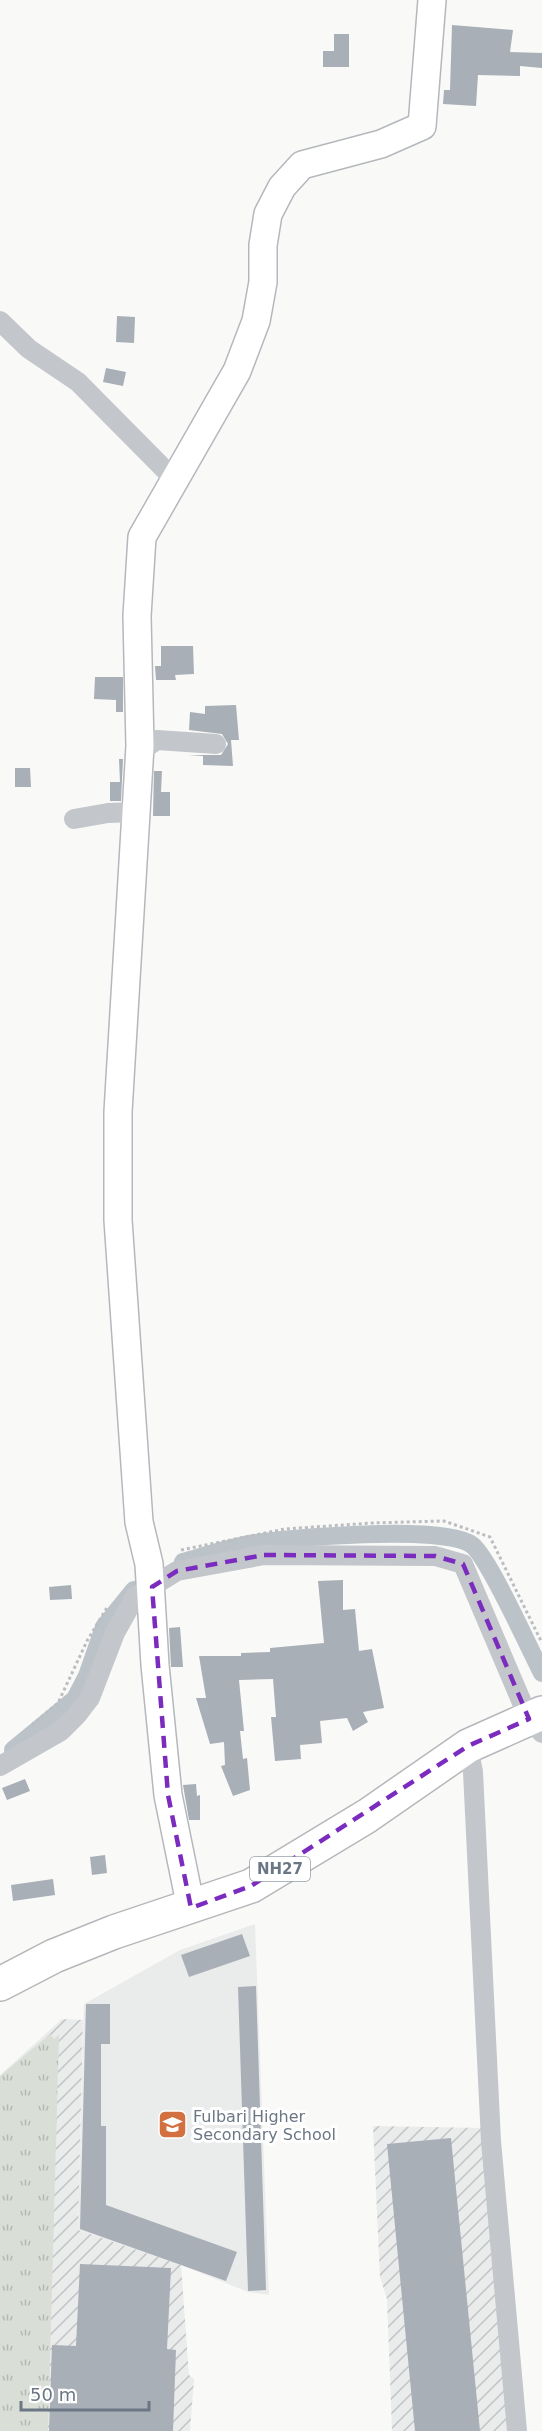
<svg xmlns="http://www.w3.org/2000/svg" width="542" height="2431" viewBox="0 0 542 2431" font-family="'DejaVu Sans',sans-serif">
	<defs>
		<pattern id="industrial-furrows" width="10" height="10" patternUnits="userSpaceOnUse" patternTransform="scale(1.5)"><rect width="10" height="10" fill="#eaebeb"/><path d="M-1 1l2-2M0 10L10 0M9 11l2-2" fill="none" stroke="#c2c3c4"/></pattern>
		<pattern id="grass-tufts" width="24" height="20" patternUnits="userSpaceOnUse" patternTransform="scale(1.5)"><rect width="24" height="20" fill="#d9ded7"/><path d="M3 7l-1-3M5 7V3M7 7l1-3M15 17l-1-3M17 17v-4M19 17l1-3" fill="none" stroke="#b4b9b4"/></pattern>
	</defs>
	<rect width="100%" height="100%" fill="#f9f9f7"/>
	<path fill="#eaebeb" d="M255 1924 269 2295 248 2292 181 2265 78 2230 84 2004 180 1950Z"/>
	<g fill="url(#industrial-furrows)">
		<path d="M62 2019 83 2020 78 2230 181 2265 189 2375 194 2379 190 2431H0V2075Z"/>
		<path d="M373 2126 483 2128 508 2431H392L387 2299 380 2277Z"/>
	</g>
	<path fill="url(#grass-tufts)" d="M50 2034 54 2039 59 2035 48 2431H0V2076Z"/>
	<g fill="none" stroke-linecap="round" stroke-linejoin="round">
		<g stroke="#bbc3c9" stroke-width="18">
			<path d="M183 1562C204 1556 227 1548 249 1544 287 1538 444 1524 472 1545 489 1558 529 1648 542 1673"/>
			<path d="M13 1750 75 1699 87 1676 104 1627 134 1590"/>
		</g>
	</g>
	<g fill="#a9afb6">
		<path d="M452 25 513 30 510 52 542 53V68L520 66V76L478 75 476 106 443 104 444 90H450Z"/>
		<path d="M334 34H349V67H323V51H334Z"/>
		<path d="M117 316 135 317 134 343 116 342Z"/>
		<path d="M106 368 126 372 123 386 103 382Z"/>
		<path d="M161 646H193L194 674 175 675 176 680H156L155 666H161Z"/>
		<path d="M95 677H123V712H116V700L94 699Z"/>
		<path d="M236 705 239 740H231L233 766 203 765V756L188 755H221L228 744 222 734 189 730 190 712 205 714V706Z"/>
		<path d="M119 759H123L121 801H110V782H120Z"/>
		<path d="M15 768H30L31 787H15Z"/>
		<path d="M154 771H162L161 792H170V816H153Z"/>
		<path d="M343 1580V1610L355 1609 359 1651 372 1649 384 1708 363 1712 368 1722 353 1731 347 1718 320 1721 322 1743 300 1745 301 1759 275 1761 271 1717H276L273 1679 239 1680 244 1731H240L243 1759 247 1758 250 1790 233 1796 221 1766 225 1765 224 1742 210 1744 196 1698H206L199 1656H241V1653L270 1652V1648L324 1643 318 1581Z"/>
		<path d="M71 1585 72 1599 50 1600 49 1587Z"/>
		<path d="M180 1627 183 1667H171L169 1628Z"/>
		<path d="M25 1779 30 1791 7 1800 2 1788Z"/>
		<path d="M196 1784 197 1796 200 1795V1820H189L183 1785Z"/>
		<path d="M105 1855 107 1873 92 1875 90 1857Z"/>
		<path d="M53 1879 55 1895 13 1901 11 1885Z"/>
		<path d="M242 1934 250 1956 189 1977 181 1955Z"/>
		<path d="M256 1986 266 2290 248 2291 238 1987Z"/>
		<path d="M86 2004H110V2044H101V2126H106V2205L237 2252 226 2281 80 2229Z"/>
		<path d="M451 2138 480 2431H415L387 2144Z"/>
		<path d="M80 2264 171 2268 167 2349 176 2350 173 2431H49L52 2345 76 2346Z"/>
	</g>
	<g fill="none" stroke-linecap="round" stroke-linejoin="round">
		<defs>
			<path id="secondary" d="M191 1908 168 1795 155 1665 149 1564 139 1522 118 1220V1112L140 746 137 616 142 537 237 371 256 321 263 282V245L268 214 282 187 302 165 381 144 422 126 432 0"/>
			<path id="highway" d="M0 1984 54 1956 114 1932 251 1886 367 1816 468 1746 542 1713"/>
		</defs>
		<use href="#secondary" stroke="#b4b8bd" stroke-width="30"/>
		<use href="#highway" stroke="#b5b7bb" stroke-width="36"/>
		<g stroke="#bbbdc0" stroke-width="3" stroke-dasharray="3 3" stroke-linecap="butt">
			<path d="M181 1550 285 1529 372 1523 444 1521 490 1537 542 1643"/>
			<path d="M32 1725 58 1703 87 1641 108 1606"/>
		</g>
		<g stroke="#c3c6ca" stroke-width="20">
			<path d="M0 321 29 349 78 382 174 479"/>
			<path d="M139 752 157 740 216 744"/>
			<path d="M74 819 108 813 135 812"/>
			<path d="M468 1746 473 1772 491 2141 517 2431"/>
			<path d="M0 1766 61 1731 77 1715 90 1698 115 1633 135 1597 177 1571 264 1555 435 1556 463 1564 529 1719 542 1733"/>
		</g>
		<use href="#secondary" stroke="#fff" stroke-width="27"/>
		<use href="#highway" stroke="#fff" stroke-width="33"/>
	</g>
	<path fill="none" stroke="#7b2cbf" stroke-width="4.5" stroke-dasharray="12 8" stroke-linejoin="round" d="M264 1555 435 1556 463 1564 529 1719 468 1746 251 1886 191 1908 168 1795 152 1587 177 1571Z"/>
	<defs>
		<symbol id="school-square" viewBox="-11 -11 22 22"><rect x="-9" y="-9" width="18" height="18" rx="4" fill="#d2713f" stroke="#fff"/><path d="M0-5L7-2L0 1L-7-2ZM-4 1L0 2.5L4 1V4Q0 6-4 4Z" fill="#fff"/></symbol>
	</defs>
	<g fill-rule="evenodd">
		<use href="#school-square" x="156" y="2108" width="33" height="33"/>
	</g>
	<g text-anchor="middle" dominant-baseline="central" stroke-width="6" stroke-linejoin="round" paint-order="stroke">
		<rect fill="#fff" stroke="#98a0aa" stroke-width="1.5" x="250" y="1857" width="60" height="24" rx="4.5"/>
		<g font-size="15" font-weight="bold" fill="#6c7785">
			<text x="280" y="1869">NH27</text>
		</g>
		<g font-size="16" fill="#6c7785" stroke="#fff" text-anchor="start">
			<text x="193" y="2116">Fulbari Higher<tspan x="193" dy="18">Secondary School</tspan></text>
		</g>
	</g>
	<path d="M21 2401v9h128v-9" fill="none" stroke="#6c7785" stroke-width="3"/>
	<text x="30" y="2401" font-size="18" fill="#6c7785" stroke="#ffffff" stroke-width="4.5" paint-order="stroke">50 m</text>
</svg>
